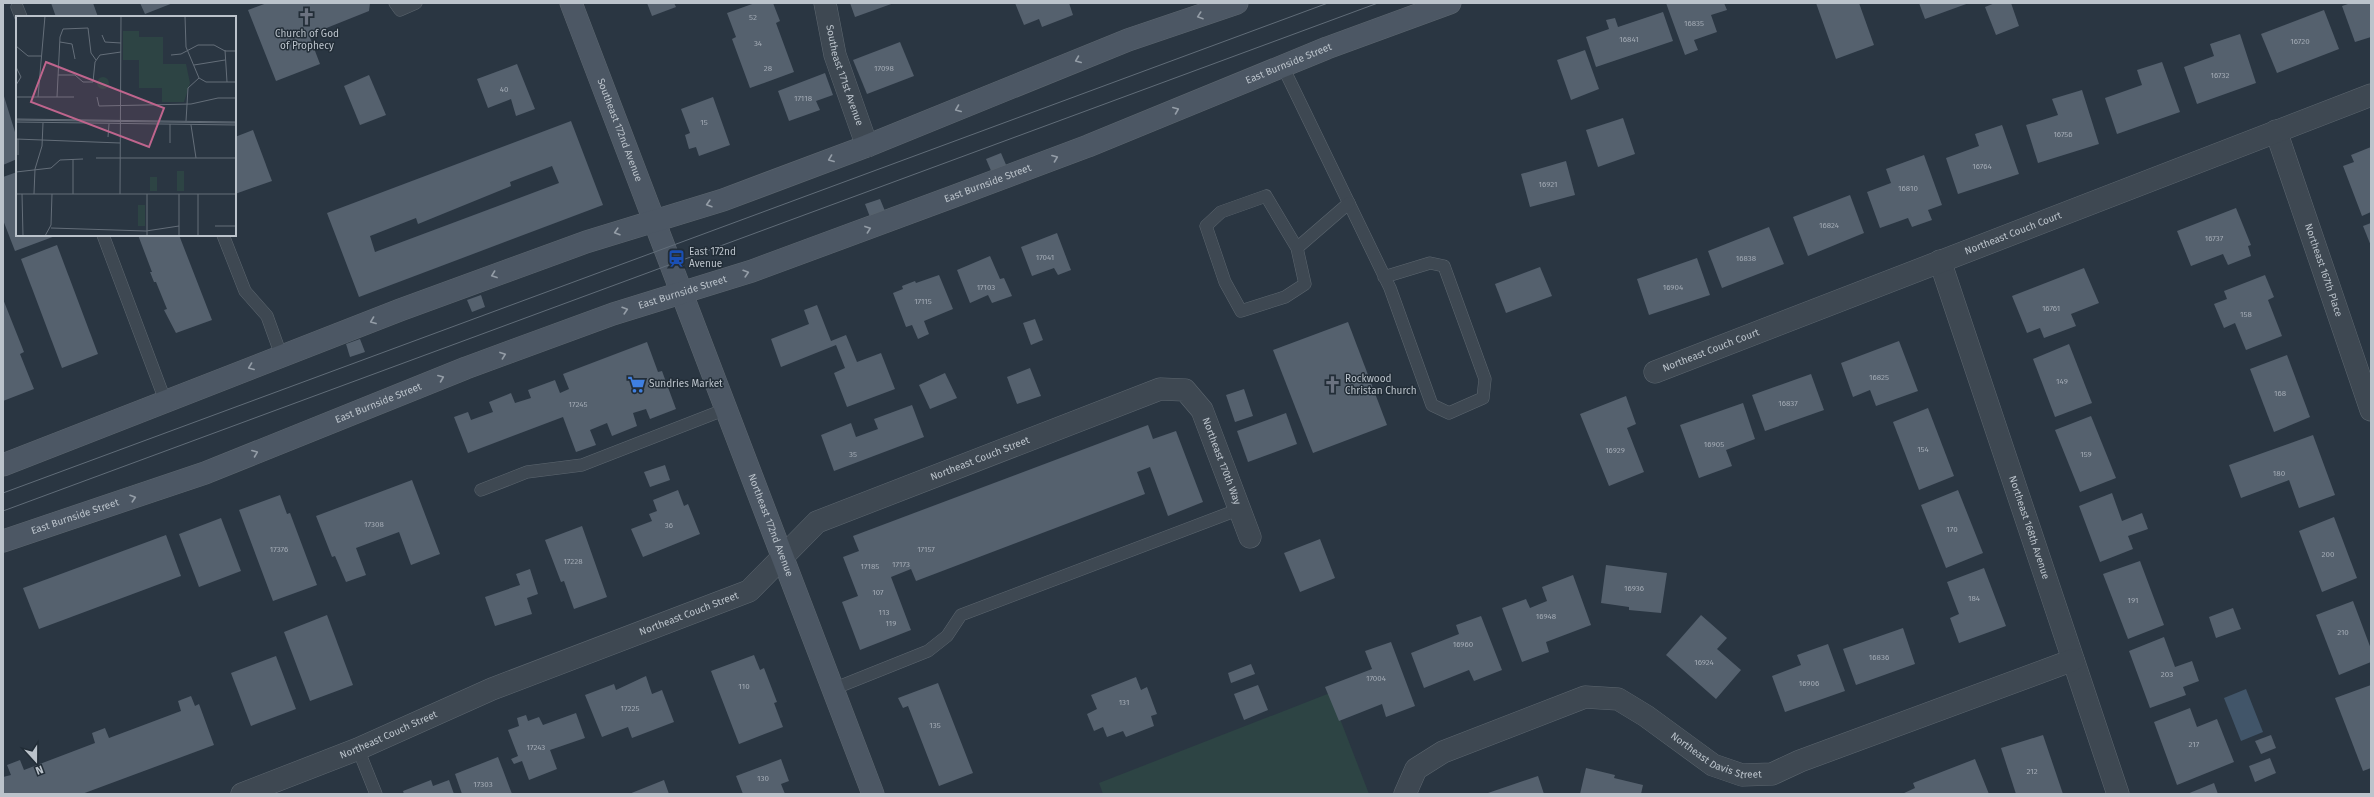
<svg xmlns="http://www.w3.org/2000/svg" width="2374" height="797" viewBox="0 0 2374 797" font-family="'Fira Sans',sans-serif">
	<rect width="100%" height="100%" fill="#2a3642"/>
	<path fill="#2d4444" d="M1330 693 1369 794H1103L1099 783Z"/>
	<path fill="#415569" d="M2246 689 2263 732 2241 741 2224 698Z"/>
	<g fill="#55616e" fill-rule="evenodd">
		<path d="M51 3H93L98 17H56Z"/>
		<path d="M140 3H173L145 14Z"/>
		<path d="M267 3H370L369 11 309 35 320 64 276 81 248 10Z"/>
		<path d="M647 3H674L676 7 652 16Z"/>
		<path d="M755 3H773L780 21 776 23 794 72 750 88 732 39 736 37 727 13Z"/>
		<path d="M850 3H894L855 17Z"/>
		<path d="M1015 3H1069L1073 15 1042 27 1039 19 1024 25Z"/>
		<path d="M1666 3H1724L1727 10 1711 15 1717 32 1694 40 1698 50 1685 55Z"/>
		<path d="M1816 3H1859L1874 45 1836 59Z"/>
		<path d="M1919 3H1969L1925 19Z"/>
		<path d="M1995 3H2011L2019 26 1996 35 1985 7Z"/>
		<path d="M2351 3H2371V37L2355 42 2342 6Z"/>
		<path d="M2324 10 2339 49 2277 73 2261 34Z"/>
		<path d="M1663 12 1673 41 1596 67 1586 37 1609 29 1606 20 1615 18 1618 27Z"/>
		<path d="M2240 34 2256 83 2197 104 2184 67 2214 56 2210 44Z"/>
		<path d="M900 42 914 76 867 94 853 60Z"/>
		<path d="M1585 50 1599 89 1571 100 1557 60Z"/>
		<path d="M2162 62 2180 112 2117 134 2105 98 2142 85 2137 70Z"/>
		<path d="M517 64 535 109 516 116 511 99 488 108 477 79Z"/>
		<path d="M825 73 833 95 816 101 820 110 789 121 778 91Z"/>
		<path d="M369 75 386 115 360 125 344 86Z"/>
		<path d="M2082 90 2099 144 2038 163 2026 125 2058 115 2052 99Z"/>
		<path d="M3 93 15 132 17 131V159L3 165Z"/>
		<path d="M713 97 730 145 699 156 696 147 689 149 685 135 690 133 681 109Z"/>
		<path d="M1623 118 1635 154 1598 167 1586 130Z"/>
		<path d="M571 121 603 205 359 297 327 213ZM552 166 559 183 375 252 370 236 416 218 418 224 511 186 510 182Z"/>
		<path d="M2002 125 2019 174 1958 194 1946 158 1979 146 1975 134Z"/>
		<path d="M253 130 272 181 235 194V137Z"/>
		<path d="M2371 147V212L2362 216 2343 166 2354 162 2351 155Z"/>
		<path d="M1001 153 1007 167 992 173 986 159Z"/>
		<path d="M1924 155 1942 205 1928 210 1932 220 1912 227 1908 218 1880 228 1867 192 1891 183 1886 169Z"/>
		<path d="M1566 161 1575 195 1530 207 1521 174Z"/>
		<path d="M17 172V235H58L15 251 3 220V177Z"/>
		<path d="M1850 195 1864 233 1808 256 1793 217Z"/>
		<path d="M880 199 885 211 870 217 865 204Z"/>
		<path d="M2236 208 2251 245 2248 246 2251 256 2228 265 2223 254 2191 266 2177 231Z"/>
		<path d="M2371 223V246L2363 226Z"/>
		<path d="M1769 227 1784 264 1722 288 1708 251Z"/>
		<path d="M1057 233 1071 270 1058 275 1054 268 1032 276 1021 247Z"/>
		<path d="M138 235H179L212 320 176 333 164 310 167 309 156 282H154L150 272H152Z"/>
		<path d="M57 245 98 354 62 368 21 259Z"/>
		<path d="M990 256 1000 279 1004 278 1012 296 992 303 988 295 970 303 957 270Z"/>
		<path d="M1697 258 1710 295 1649 315 1637 279Z"/>
		<path d="M1540 267 1552 296 1506 313 1495 284Z"/>
		<path d="M2084 268 2099 303 2071 314 2076 326 2044 338 2040 328 2027 333 2012 296Z"/>
		<path d="M939 275 953 309 924 321 929 334 918 339 912 325 906 327 893 293 903 289 902 286 915 281 916 283Z"/>
		<path d="M2265 275 2274 297 2268 300 2282 336 2246 350 2235 323 2224 328 2214 304 2227 299 2224 291Z"/>
		<path d="M481 295 485 307 472 312 467 300Z"/>
		<path d="M3 299 24 352 20 354 34 389 3 401Z"/>
		<path d="M817 305 831 341 846 335 857 362 881 353 895 389 847 407 834 373 845 368 836 345 781 367 771 339 809 324 804 310Z"/>
		<path d="M1035 319 1043 340 1031 345 1023 323Z"/>
		<path d="M1348 322 1387 425 1313 453 1273 350Z"/>
		<path d="M360 339 365 352 350 357 346 344Z"/>
		<path d="M1899 341 1918 391 1876 406 1870 390 1853 397 1841 363Z"/>
		<path d="M647 342 658 372 662 371 676 409 650 419 646 409 633 413 637 426 612 436 607 423 590 430 596 445 576 452 563 417 468 453 454 417 468 412 471 420 493 412 489 402 511 393 515 403 531 398 528 390 555 380 560 393 569 389 563 374Z"/>
		<path d="M2069 344 2092 403 2055 417 2033 359Z"/>
		<path d="M2287 355 2310 417 2274 432 2250 369Z"/>
		<path d="M1030 368 1041 396 1017 404 1007 377Z"/>
		<path d="M945 373 957 398 930 409 919 385Z"/>
		<path d="M1811 374 1824 410 1765 431 1752 395Z"/>
		<path d="M1244 389 1253 416 1235 422 1226 395Z"/>
		<path d="M1626 396 1636 424 1627 428 1644 472 1609 486 1580 414Z"/>
		<path d="M1743 403 1755 439 1726 450 1732 466 1699 478 1680 425Z"/>
		<path d="M912 405 924 437 834 471 821 435 851 423 856 437 878 429 874 419Z"/>
		<path d="M1928 408 1954 476 1919 490 1893 422Z"/>
		<path d="M1286 413 1297 444 1248 462 1237 431Z"/>
		<path d="M2091 416 2116 478 2080 492 2055 430Z"/>
		<path d="M1148 425 1153 439 1176 431 1203 502 1168 516 1150 467 1137 472 1145 494 916 581 911 569 891 577 911 630 860 650 842 602 858 596 843 557 859 551 853 536Z"/>
		<path d="M2313 435 2335 495 2299 508 2289 480 2241 498 2229 465Z"/>
		<path d="M665 465 670 480 650 487 644 472Z"/>
		<path d="M412 480 440 554 411 565 399 532 356 548 366 575 346 582 335 556 332 557 316 516Z"/>
		<path d="M678 490 684 506 688 504 700 534 643 557 631 529 652 521 649 514 657 511 653 500Z"/>
		<path d="M1958 490 1983 553 1946 568 1921 505Z"/>
		<path d="M2112 493 2122 521 2142 513 2148 529 2128 536 2133 549 2100 562 2079 506Z"/>
		<path d="M280 495 287 514 290 513 317 585 273 601 239 510Z"/>
		<path d="M2334 517 2357 578 2322 592 2299 531Z"/>
		<path d="M221 518 241 571 199 587 179 534Z"/>
		<path d="M582 526 607 597 574 609 564 581 561 582 545 540Z"/>
		<path d="M166 535 181 576 39 629 23 588Z"/>
		<path d="M1320 539 1335 578 1300 592 1284 553Z"/>
		<path d="M2140 561 2164 625 2128 639 2103 574Z"/>
		<path d="M1606 565 1667 573 1661 613 1629 610V607L1601 603Z"/>
		<path d="M1984 568 2006 626 1959 643 1950 618 1959 614 1947 582Z"/>
		<path d="M530 569 538 594 527 598 532 614 495 626 485 597 520 585 516 574Z"/>
		<path d="M1573 575 1591 625 1546 642 1549 652 1522 662 1502 608 1526 599 1530 608 1547 601 1542 587Z"/>
		<path d="M2353 601 2371 649V662L2339 675 2316 615Z"/>
		<path d="M2233 608 2241 629 2216 638 2209 617Z"/>
		<path d="M327 615 353 685 310 701 284 632Z"/>
		<path d="M1701 615 1727 638 1717 649 1741 670 1716 699 1666 655Z"/>
		<path d="M1481 616 1502 670 1474 681 1469 670 1424 688 1411 653 1459 634 1456 625Z"/>
		<path d="M1903 628 1915 664 1856 685 1843 649Z"/>
		<path d="M2164 637 2175 667 2192 661 2199 681 2183 687 2186 695 2150 708 2129 651Z"/>
		<path d="M1391 642 1415 706 1386 717 1382 704 1339 721 1325 687 1372 669 1365 651Z"/>
		<path d="M1828 644 1845 691 1785 712 1772 676 1801 665 1797 655Z"/>
		<path d="M754 655 760 670 764 668 777 702 774 703 783 727 739 744 711 671Z"/>
		<path d="M276 656 296 709 251 726 231 673Z"/>
		<path d="M1251 664 1255 674 1231 683 1228 673Z"/>
		<path d="M646 676 652 694 662 690 674 722 632 738 628 727 602 737 585 695 614 684 616 690Z"/>
		<path d="M1136 677 1141 690 1147 687 1157 714 1151 716 1154 726 1126 737 1123 731 1107 737 1103 727 1094 731 1087 714 1097 709 1091 695Z"/>
		<path d="M938 683 973 773 939 786 908 706 903 708 898 698Z"/>
		<path d="M1258 685 1268 710 1244 720 1234 694Z"/>
		<path d="M2371 685V768L2363 771 2335 698Z"/>
		<path d="M191 696 195 706 199 704 214 745 82 794H3V777L11 775 7 765 20 760 24 770 95 743 92 733 105 728 109 738 181 711 178 701Z"/>
		<path d="M2190 708 2197 727 2217 719 2234 762 2177 785 2154 722Z"/>
		<path d="M576 713 585 738 550 750 557 769 529 780 522 761 514 764 511 759 518 756 508 730 519 726 517 718 526 715 528 721 539 717 543 725Z"/>
		<path d="M2043 735 2063 794H2016L2001 748Z"/>
		<path d="M2271 735 2276 748 2261 754 2255 741Z"/>
		<path d="M498 757 512 794H462L455 774Z"/>
		<path d="M2270 758 2276 773 2255 782 2249 766Z"/>
		<path d="M781 759 789 781 781 784 785 794H743L736 776Z"/>
		<path d="M1975 759 1989 794H1902L1915 788 1913 783Z"/>
		<path d="M1586 768 1615 775 1614 778 1643 785 1641 794H1580Z"/>
		<path d="M1538 776 1544 794H1485Z"/>
		<path d="M431 780 433 786 449 780 454 794H404L403 791Z"/>
		<path d="M664 780 669 794H629Z"/>
		<path d="M2214 783 2218 794H2187Z"/>
	</g>
	<g fill="none" stroke-linecap="round" stroke-linejoin="round">
		<defs>
			<g id="lane">
				<path d="M395 3 400 10 416 3"/>
				<path d="M17 7 21 17"/>
				<path d="M1283 67 1390 288 1432 405 1449 413 1483 398 1485 379 1444 266 1430 263 1384 277"/>
				<path d="M103 235 165 400"/>
				<path d="M223 235 245 291 267 316 281 355"/>
				<path d="M1297 248 1266 196 1221 212 1206 226 1225 282 1241 311 1285 297 1305 284 1297 248 1349 203"/>
				<path d="M481 490 527 472 582 465 726 409"/>
				<path d="M833 689 928 651 947 636 961 615 1240 509"/>
				<path d="M358 749 376 794"/>
			</g>
			<g id="street">
				<path id="s1" d="M825 3 835 55 867 146"/>
				<path id="s2" d="M2276 131 2371 410"/>
				<path id="s3" d="M1940 261 2118 794"/>
				<path id="s4" d="M1655 372 2371 95"/>
				<path id="s5" d="M242 794 358 749 492 689 749 591 817 522 1160 389 1185 390 1202 410 1250 537"/>
				<path id="s6" d="M1405 794 1416 769 1443 752 1585 697 1618 699 1646 716 1713 765 1742 775 1772 774 1800 761 2073 660"/>
			</g>
			<g id="secondary">
				<path id="s7" d="M571 3 873 794"/>
				<path d="M3 465 400 310 586 242 723 200 867 146 1128 40 1237 3"/>
				<path id="s8" d="M3 541 205 473 466 368 613 314 752 271 952 197 1088 146 1327 48 1450 3"/>
			</g>
		</defs>
		<use href="#lane" stroke="#5c666f" stroke-width="13"/>
		<use href="#street" stroke="#5c666f" stroke-width="23"/>
		<use href="#secondary" stroke="#5c666f" stroke-width="23"/>
		<use href="#lane" stroke="#3e4852" stroke-width="12"/>
		<use href="#street" stroke="#3e4852" stroke-width="22"/>
		<use href="#secondary" stroke="#4c5764" stroke-width="22"/>
		<g stroke="#606c78" stroke-width="1">
			<path d="M3 493 1328 3"/>
			<path d="M3 511 1378 3"/>
		</g>
	</g>
	<defs><path id="oneway-chevron" d="M-2-3.5L2.5 0L-2 3.5" fill="none" stroke-width="1.6" stroke-linecap="round" stroke-linejoin="round"/></defs>
	<g stroke="#949da7">
		<use href="#oneway-chevron" transform="translate(1200 16) rotate(161)"/>
		<use href="#oneway-chevron" transform="translate(1078 60) rotate(158)"/>
		<use href="#oneway-chevron" transform="translate(958 109) rotate(158)"/>
		<use href="#oneway-chevron" transform="translate(1176 110) rotate(-22)"/>
		<use href="#oneway-chevron" transform="translate(1055 158) rotate(-21)"/>
		<use href="#oneway-chevron" transform="translate(831 159) rotate(159)"/>
		<use href="#oneway-chevron" transform="translate(709 204) rotate(163)"/>
		<use href="#oneway-chevron" transform="translate(868 229) rotate(-20)"/>
		<use href="#oneway-chevron" transform="translate(617 232) rotate(163)"/>
		<use href="#oneway-chevron" transform="translate(746 273) rotate(-17)"/>
		<use href="#oneway-chevron" transform="translate(494 275) rotate(160)"/>
		<use href="#oneway-chevron" transform="translate(625 310) rotate(-17)"/>
		<use href="#oneway-chevron" transform="translate(373 321) rotate(159)"/>
		<use href="#oneway-chevron" transform="translate(503 355) rotate(-20)"/>
		<use href="#oneway-chevron" transform="translate(251 367) rotate(159)"/>
		<use href="#oneway-chevron" transform="translate(441 378) rotate(-22)"/>
		<use href="#oneway-chevron" transform="translate(255 453) rotate(-22)"/>
		<use href="#oneway-chevron" transform="translate(133 498) rotate(-18)"/>
	</g>
	<defs>
		<symbol id="church-bare" viewBox="-9 -9 18 18"><path d="M-1.2-6h2.4v3.5h3.3v2.4h-3.3V6h-2.4V-.1h-3.3v-2.4h3.3Z" fill="#6b7280" stroke="#222d37" stroke-width="2.5" paint-order="stroke"/></symbol>
		<symbol id="station-bare" viewBox="-9 -9 18 18"><path d="M-3-6H3Q5-6 5-4V2Q5 4 3 4L4.5 6H3L1.5 4h-3L-3 6H-4.5L-3 4Q-5 4-5 2V-4Q-5-6-3-6ZM-3.5-4v3h7v-3ZM-3.5 1v1.5H-2V1ZM2 1v1.5H3.5V1Z" fill="#1a4fb4" stroke="#222d37" stroke-width="2.5" paint-order="stroke"/></symbol>
		<symbol id="supermarket-bare" viewBox="-9 -9 18 18"><path d="M-6-5.5h2.5l.6 2H6L4.5 2H-2.5L-4.4-4H-6ZM-1.5 3.2a1.3 1.3 0 1 0 .1 0ZM3 3.2a1.3 1.3 0 1 0 .1 0Z" fill="#3f7fe0" stroke="#222d37" stroke-width="2.5" paint-order="stroke"/></symbol>
	</defs>
	<g fill-rule="evenodd">
		<use href="#church-bare" x="294" y="4" width="25" height="25"/>
		<use href="#station-bare" x="664" y="246" width="25" height="25"/>
		<use href="#supermarket-bare" x="624" y="372" width="25" height="25"/>
		<use href="#church-bare" x="1320" y="372" width="25" height="25"/>
	</g>
	<g text-anchor="middle" dominant-baseline="central" stroke-width="3" stroke-linejoin="round" paint-order="stroke">
		<g font-size="8" fill="#a2aab4">
			<text x="753" y="17">52</text>
			<text x="1694" y="23">16835</text>
			<text x="1629" y="39">16841</text>
			<text x="2300" y="41">16720</text>
			<text x="758" y="43">34</text>
			<text x="768" y="68">28</text>
			<text x="884" y="68">17098</text>
			<text x="2220" y="75">16732</text>
			<text x="504" y="89">40</text>
			<text x="803" y="98">17118</text>
			<text x="704" y="122">15</text>
			<text x="2063" y="134">16756</text>
			<text x="1982" y="166">16764</text>
			<text x="1548" y="184">16921</text>
			<text x="1908" y="188">16810</text>
			<text x="1829" y="225">16824</text>
			<text x="2214" y="238">16737</text>
			<text x="1045" y="257">17041</text>
			<text x="1746" y="258">16838</text>
			<text x="986" y="287">17103</text>
			<text x="1673" y="287">16904</text>
			<text x="923" y="301">17115</text>
			<text x="2051" y="308">16761</text>
			<text x="2246" y="314">158</text>
			<text x="1879" y="377">16825</text>
			<text x="2062" y="381">149</text>
			<text x="2280" y="393">168</text>
			<text x="1788" y="403">16837</text>
			<text x="578" y="404">17245</text>
			<text x="1714" y="444">16905</text>
			<text x="1923" y="449">154</text>
			<text x="1615" y="450">16929</text>
			<text x="853" y="454">35</text>
			<text x="2086" y="454">159</text>
			<text x="2279" y="473">180</text>
			<text x="374" y="524">17308</text>
			<text x="669" y="525">36</text>
			<text x="1952" y="529">170</text>
			<text x="279" y="549">17376</text>
			<text x="926" y="549">17157</text>
			<text x="2328" y="554">200</text>
			<text x="573" y="561">17228</text>
			<text x="901" y="564">17173</text>
			<text x="870" y="566">17185</text>
			<text x="1634" y="588">16936</text>
			<text x="878" y="592">107</text>
			<text x="1974" y="598">184</text>
			<text x="2133" y="600">191</text>
			<text x="884" y="612">113</text>
			<text x="1546" y="616">16948</text>
			<text x="891" y="623">119</text>
			<text x="2343" y="632">210</text>
			<text x="1463" y="644">16960</text>
			<text x="1879" y="657">16836</text>
			<text x="1704" y="662">16924</text>
			<text x="2167" y="674">203</text>
			<text x="1376" y="678">17004</text>
			<text x="1809" y="683">16906</text>
			<text x="744" y="686">110</text>
			<text x="1124" y="702">131</text>
			<text x="630" y="708">17225</text>
			<text x="935" y="725">135</text>
			<text x="2194" y="744">217</text>
			<text x="536" y="747">17243</text>
			<text x="2032" y="771">212</text>
			<text x="763" y="778">130</text>
			<text x="483" y="784">17303</text>
		</g>
		<g font-size="10" fill="#bbc3cb" stroke="#222d37" text-anchor="start">
			<text x="307" y="34" text-anchor="middle">Church of God<tspan x="307" dy="12">of Prophecy</tspan></text>
			<text x="689" y="252">East 172nd<tspan x="689" dy="12">Avenue</tspan></text>
			<text x="1345" y="379">Rockwood<tspan x="1345" dy="12">Christan Church</tspan></text>
			<text x="649" y="384">Sundries Market</text>
		</g>
		<g font-size="10" fill="#bbc3cb" stroke="#222d37">
			<text stroke="none"><textPath href="#s8" startOffset="1372">East Burnside Street</textPath></text>
			<text stroke="none"><textPath href="#s1" startOffset="75">Southeast 171st Avenue</textPath></text>
			<text stroke="none"><textPath href="#s7" startOffset="136">Southeast 172nd Avenue</textPath></text>
			<text stroke="none"><textPath href="#s8" startOffset="1048">East Burnside Street</textPath></text>
			<text stroke="none"><textPath href="#s4" startOffset="384">Northeast Couch Court</textPath></text>
			<text stroke="none"><textPath href="#s2" startOffset="147">Northeast 167th Place</textPath></text>
			<text stroke="none"><textPath href="#s8" startOffset="724">East Burnside Street</textPath></text>
			<text stroke="none"><textPath href="#s4" startOffset="60">Northeast Couch Court</textPath></text>
			<text stroke="none"><textPath href="#s8" startOffset="400">East Burnside Street</textPath></text>
			<text stroke="none"><textPath href="#s5" startOffset="818">Northeast Couch Street</textPath></text>
			<text stroke="none"><textPath href="#s5" startOffset="1117">Northeast 170th Way</textPath></text>
			<text stroke="none"><textPath href="#s8" startOffset="76">East Burnside Street</textPath></text>
			<text stroke="none"><textPath href="#s7" startOffset="559">Northeast 172nd Avenue</textPath></text>
			<text stroke="none"><textPath href="#s3" startOffset="281">Northeast 168th Avenue</textPath></text>
			<text stroke="none"><textPath href="#s5" startOffset="482">Northeast Couch Street</textPath></text>
			<text stroke="none"><textPath href="#s5" startOffset="158">Northeast Couch Street</textPath></text>
			<text stroke="none"><textPath href="#s6" startOffset="360">Northeast Davis Street</textPath></text>
		</g>
	</g>
	<g transform="translate(16 16)">
		<rect width="220" height="220" fill="#2a3642"/>
		<path d="M107 15H123V21H147V48H170L174 67 168 86H146V72H123V44H107ZM81 67a6 6 0 1 1 12 0a6 6 0 1 1-12 0ZM161 155H168V175H161ZM134 161H141V175H134ZM122 189H129V210H122Z" fill="#2d4444"/>
		<path fill="none" stroke="#646e79" stroke-width="1" d="M169 0 170 31 183 62M197 0H220M86 19 89 26 105 27M44 26 56 28 59 43M0 30 12 40H25M209 34 211 66M155 39 165 38 182 29H198L209 35H220M178 49 209 44M0 51 5 61 0 69M42 59H59L67 66H77L79 46 84 39 105 36M183 62 190 66H220M0 81H58M22 81 29 0M41 81 44 21 47 13 72 12 75 37 80 44M81 81 83 90 175 88 202 82H220M0 103 220 106M0 104 220 107M170 105 172 72 183 62M0 106 220 109M175 109 180 142M92 121 93 108M0 123 104 127M154 127V108M2 139V123M80 142H220M0 156 35 152 44 144 67 143M0 178H220M6 178 7 220M18 178 19 153 26 130 27 107M57 178V143M104 178 105 0M131 178V220M163 178V220M182 178V220M199 210H220M35 212 130 215 163 210M29 220 35 209 36 178"/>
		<path fill="#bf658d" fill-opacity="0.15" stroke="#bf658d" stroke-width="2" d="M30 46 148 92 133 131 15 86Z"/>
		<rect width="220" height="220" fill="none" stroke="#bbc3cb" stroke-width="2"/>
	</g>
	<rect width="2374" height="797" fill="none" stroke="#bbc3cb" stroke-width="8"/>
	<g transform="translate(36 761) rotate(159)" stroke="#222d37" stroke-width="3" paint-order="stroke">
	<path d="M0-3L7 15L0 10L-7 15Z" fill="#bbc3cb"/>
	<text y="-6" font-size="11" font-weight="bold" text-anchor="middle" fill="#bbc3cb">N</text>
	</g>
</svg>
